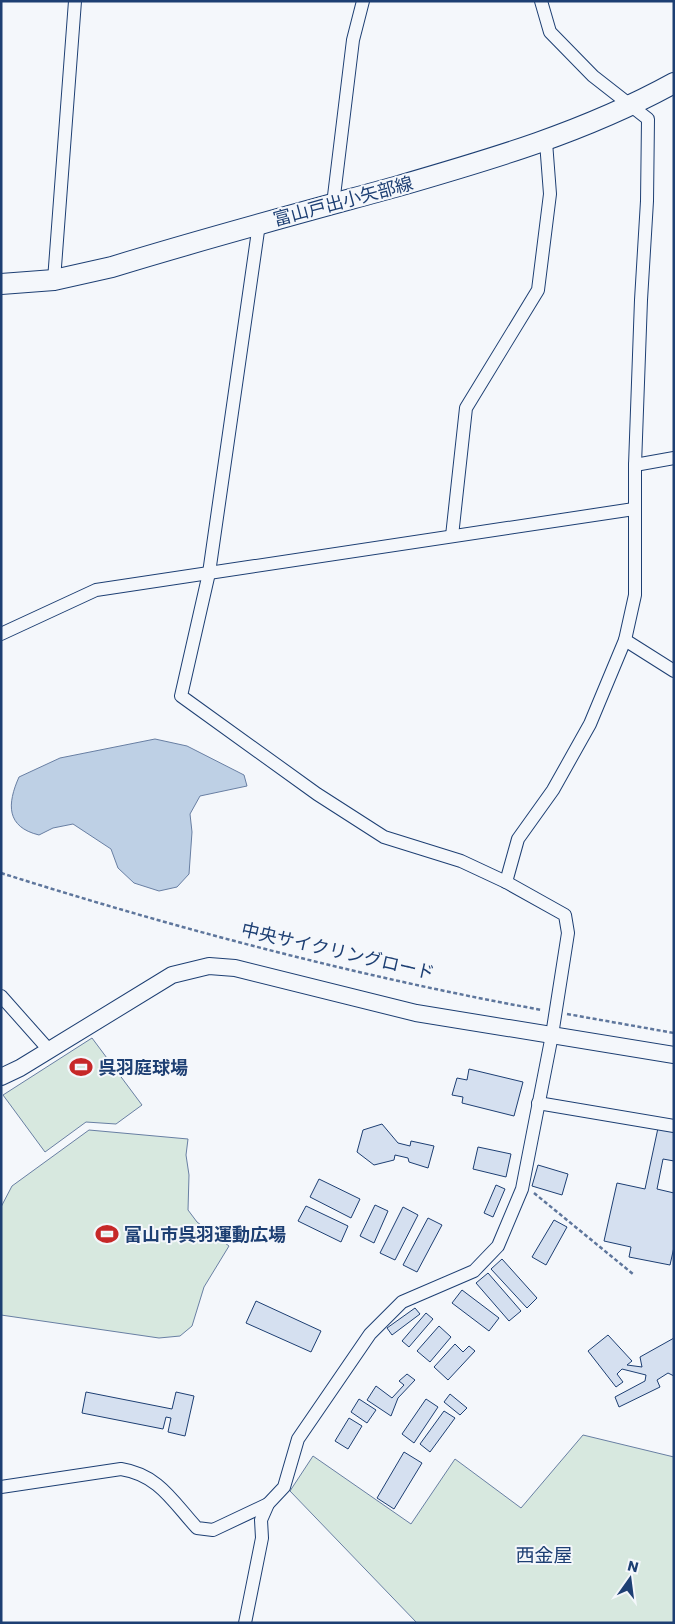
<svg xmlns="http://www.w3.org/2000/svg" width="675" height="1624" viewBox="0 0 675 1624" font-family="Poppins,'Noto Sans JP',sans-serif">
	<rect width="100%" height="100%" fill="#f4f7fb"/>
	<g fill="#d7e8df" stroke="#687fa3">
		<path d="M92 1038 142 1105 116 1124 86 1122 45 1152 3 1095Z"/>
		<path d="M89 1130 188 1139 186 1155 189 1175 188 1210 197 1222 229 1246 204 1287 192 1326 180 1336 159 1338 1 1315V1207L12 1186Z"/>
		<path d="M583 1435 674 1457V1623H417L290 1491 313 1456 411 1524 455 1459 521 1508Z"/>
	</g>
	<path fill="#bed0e5" stroke="#687fa3" d="M155 739 187 746 244 775 247 786 200 796 190 814 192 832 189 874 177 887 159 891 134 883 118 868 111 849 73 824 53 828 39 835C6 827 7 804 19 777L60 758Z"/>
	<g fill="#d5e0f0" stroke="#1d3f73">
		<path d="M469 1069 523 1082 514 1116 462 1103 463 1097 452 1095 457 1078 467 1080Z"/>
		<path d="M382 1124 398 1143 410 1146 411 1141 434 1146 428 1168 409 1162 408 1158 395 1155 394 1160 374 1165 357 1152 363 1130Z"/>
		<path d="M658 1128 674 1132V1161L663 1159 657 1189 674 1193V1247L670 1265 629 1257 631 1247 604 1241 617 1183 645 1189Z"/>
		<path d="M478 1147 511 1154 506 1177 473 1169Z"/>
		<path d="M538 1165 568 1174 562 1195 532 1186Z"/>
		<path d="M319 1179 360 1199 351 1218 310 1197Z"/>
		<path d="M496 1185 505 1189 493 1217 484 1213Z"/>
		<path d="M375 1205 388 1211 374 1243 360 1236Z"/>
		<path d="M306 1206 348 1226 341 1242 298 1221Z"/>
		<path d="M403 1207 418 1215 395 1260 380 1253Z"/>
		<path d="M428 1218 442 1225 417 1272 403 1265Z"/>
		<path d="M554 1220 567 1227 546 1265 532 1257Z"/>
		<path d="M502 1259 537 1298 527 1308 491 1269Z"/>
		<path d="M488 1273 521 1311 509 1321 476 1283Z"/>
		<path d="M462 1290 499 1318 489 1331 452 1303Z"/>
		<path d="M256 1301 321 1331 311 1352 246 1323Z"/>
		<path d="M415 1308 420 1314 392 1335 387 1328Z"/>
		<path d="M426 1313 433 1319 409 1347 402 1341Z"/>
		<path d="M439 1326 451 1337 430 1362 417 1351Z"/>
		<path d="M608 1335 632 1361 627 1365 642 1367 640 1357 674 1338V1376L668 1373 657 1380 660 1387 619 1407 615 1397 645 1381 646 1375 622 1369 617 1374 623 1382 616 1387 588 1351Z"/>
		<path d="M455 1344 463 1352 469 1346 475 1351 448 1380 434 1367Z"/>
		<path d="M407 1374 415 1380 398 1398 391 1416 367 1400 376 1386 392 1398 404 1385 399 1381Z"/>
		<path d="M86 1392 172 1409 176 1392 194 1396 185 1436 168 1432 171 1418 166 1417 163 1429 82 1413Z"/>
		<path d="M450 1394 467 1408 460 1415 444 1402Z"/>
		<path d="M359 1399 376 1410 367 1423 351 1412Z"/>
		<path d="M426 1399 438 1407 414 1443 402 1434Z"/>
		<path d="M444 1411 455 1418 430 1452 420 1444Z"/>
		<path d="M349 1418 362 1426 348 1449 335 1441Z"/>
		<path d="M404 1452 422 1463 394 1509 377 1498Z"/>
	</g>
	<g fill="none" stroke-linecap="round" stroke-linejoin="round">
		<defs>
			<g id="minor">
				<path d="M333 204 353 40 363 1"/>
				<path d="M54 280 75 1"/>
				<path d="M635 465 674 458"/>
				<path d="M452 536 466 408 538 290 550 194 546 142"/>
				<path d="M1 634 96 590 634 509"/>
				<path d="M625 640 674 671"/>
				<path d="M506 882 518 839 553 790 590 724 625 640 635 595V465L641 300 647 201 648 119 593 76 550 32 541 1"/>
				<path d="M1 996 49 1050"/>
				<path d="M538 1103 674 1126"/>
				<path d="M1 1487 121 1469C159 1475 173 1502 197 1528L213 1530 268 1504"/>
				<path d="M245 1623 262 1538 261 1520 268 1504 284 1487 298 1439 370 1334 402 1302 474 1271 498 1246 522 1189 552 1035 568 933 565 915 506 882 461 861 384 837 317 794 181 696 209 573 259 224"/>
			</g>
			<path id="tertiary" d="M1 1077 20 1068 172 975 209 966 235 968 416 1013 674 1055"/>
			<path id="primary" d="M1 284 54 280 112 267C206 238 300 213 395 187 492 159 585 132 674 83"/>
		</defs>
		<use href="#minor" stroke="#1d3f73" stroke-width="14"/>
		<use href="#tertiary" stroke="#1d3f73" stroke-width="18"/>
		<use href="#primary" stroke="#1d3f73" stroke-width="22"/>
		<g stroke="#5e769c" stroke-width="2.5" stroke-dasharray="4 2.5" stroke-linecap="butt">
			<path d="M1 873C178 929 360 977 542 1010"/>
			<path d="M567 1014 674 1033"/>
			<path d="M534 1193 633 1274"/>
		</g>
		<use href="#minor" stroke="#f4f7fb" stroke-width="12"/>
		<use href="#tertiary" stroke="#f4f7fb" stroke-width="16"/>
		<use href="#primary" stroke="#f4f7fb" stroke-width="20"/>
	</g>
	<defs>
		<symbol id="stadium-bare" viewBox="-9 -9 18 18"><path d="M0-5a6.5 5 0 1 0 0 10a6.5 5 0 1 0 0-10ZM-3.5-1.8h7v3.6h-7Z" fill="#c62828" stroke="#f4f7fb" stroke-width="2.5" paint-order="stroke"/></symbol>
	</defs>
	<g fill-rule="evenodd">
		<use href="#stadium-bare" x="65" y="1051" width="32" height="32"/>
		<use href="#stadium-bare" x="91" y="1218" width="32" height="32"/>
	</g>
	<g text-anchor="middle" dominant-baseline="central" stroke-width="4" stroke-linejoin="round" paint-order="stroke">
		<g font-size="18" fill="#1d3f73" stroke="#f4f7fb">
			<text transform="translate(343 201) rotate(-15)">富山戸出小矢部線</text>
			<text transform="translate(338 951) rotate(13)">中央サイクリングロード</text>
		</g>
		<g font-size="18" font-weight="bold" fill="#1d3f73" stroke="#f4f7fb" text-anchor="start">
			<text x="98" y="1067">呉羽庭球場</text>
			<text x="124" y="1234">富山市呉羽運動広場</text>
		</g>
		<g font-size="19" fill="#1d3f73" stroke="#f4f7fb">
			<text x="544" y="1555">西金屋</text>
		</g>
	</g>
	<rect width="675" height="1624" fill="none" stroke="#1d3f73" stroke-width="5"/>
	<g transform="translate(630 1579) rotate(14)" stroke="#f4f7fb" stroke-width="4" paint-order="stroke">
	<path d="M0-4L9 19L0 12L-9 19Z" fill="#1d3f73"/>
	<text y="-8" font-size="14" font-weight="bold" text-anchor="middle" fill="#1d3f73">N</text>
	</g>
</svg>
